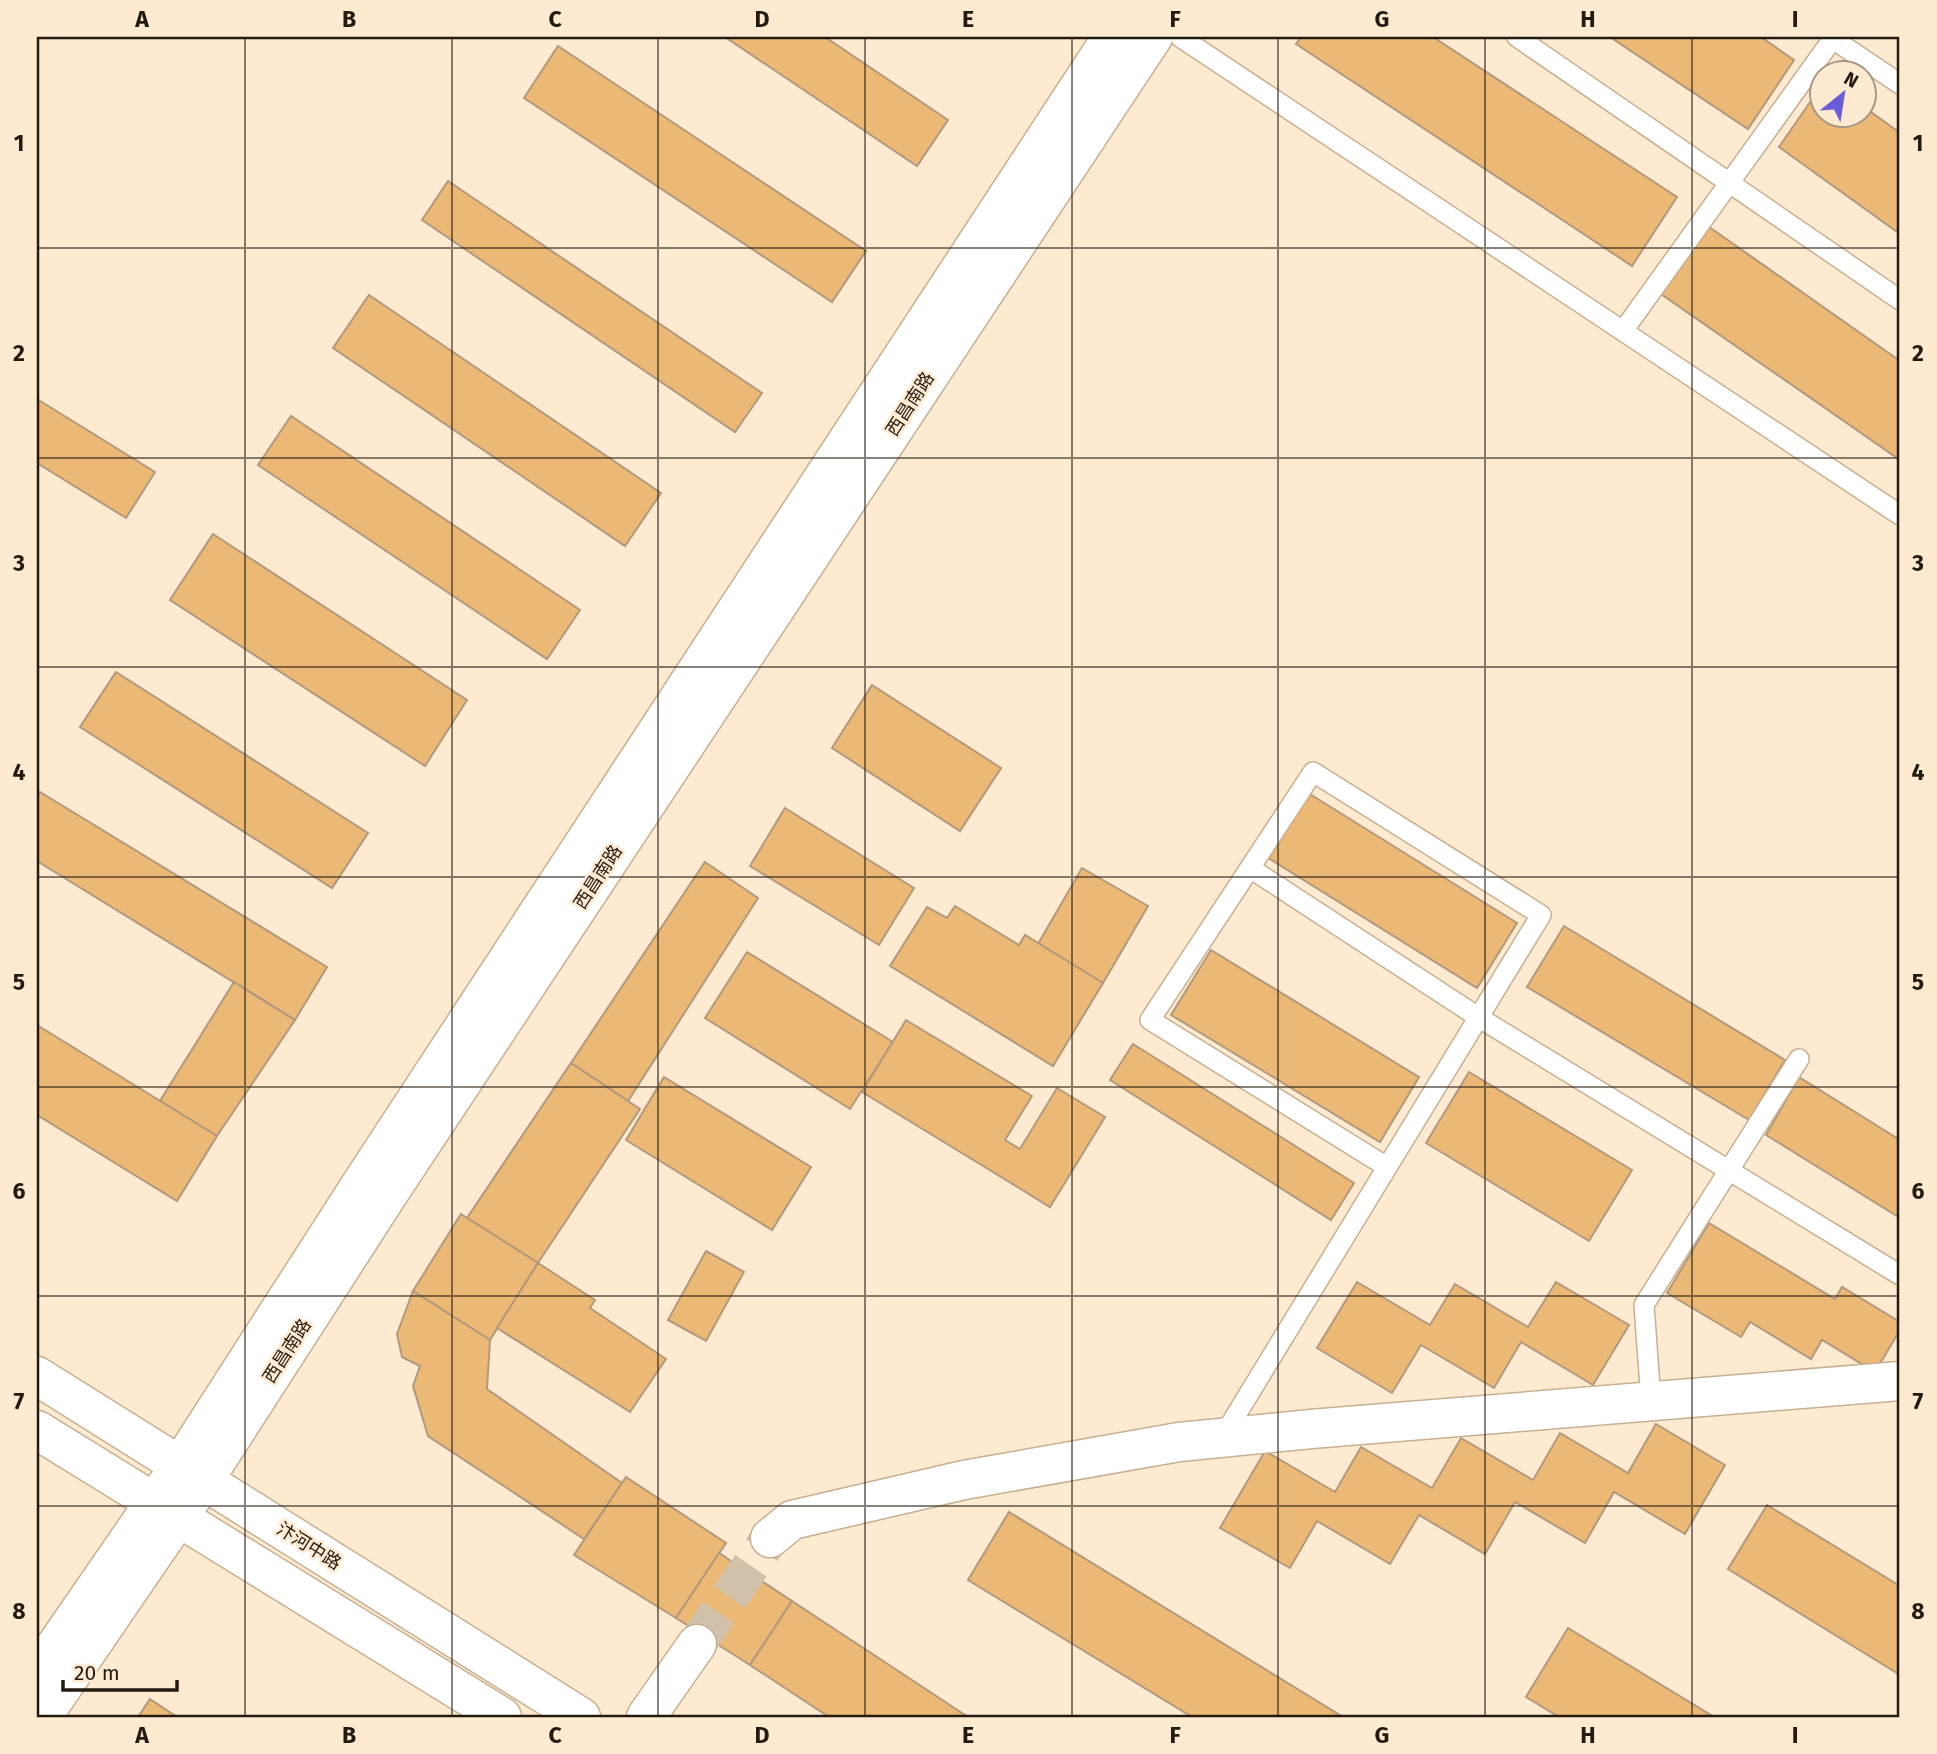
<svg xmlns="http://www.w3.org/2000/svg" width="1937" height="1754" viewBox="0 0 1937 1754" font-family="'Fira Sans','Noto Sans SC',sans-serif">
	<rect width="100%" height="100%" fill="#feead1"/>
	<g fill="#ecb875" stroke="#b1997d" stroke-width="2">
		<path d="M725 37H825L948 120 917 166Z"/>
		<path d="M1301 37H1433L1677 197 1632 266 1296 44Z"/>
		<path d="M1610 37H1761L1794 60 1748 129Z"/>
		<path d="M558 46 866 251 832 302 524 98Z"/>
		<path d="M1822 85V116H1864V107L1900 133V234L1779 147Z"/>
		<path d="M448 181 762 393 735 432 422 220Z"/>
		<path d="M1705 224 1900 361V460L1658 292Z"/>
		<path d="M369 295 661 493 625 546 333 348Z"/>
		<path d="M37 399 155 472 126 518 37 463Z"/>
		<path d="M291 416 580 610 547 659 258 465Z"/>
		<path d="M213 534 467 700 425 766 170 600Z"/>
		<path d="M116 672 368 833 332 888 80 727Z"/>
		<path d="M872 685 1001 768 960 831 832 748Z"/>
		<path d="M1305 791 1517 923 1477 988 1265 856Z"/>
		<path d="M40 792 327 967 295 1020 37 861V797Z"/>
		<path d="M785 808 914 888 879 945 750 866Z"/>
		<path d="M705 862 758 898 628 1101 571 1063Z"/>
		<path d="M1082 868 1148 906 1103 983 1038 944Z"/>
		<path d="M955 906 1019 945 1025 935 1103 983 1053 1066 890 966 927 907 947 918Z"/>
		<path d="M1564 926 1785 1060 1749 1120 1527 987Z"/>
		<path d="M1211 950 1419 1077 1380 1142 1171 1015Z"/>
		<path d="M747 952 893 1042 850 1109 705 1018Z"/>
		<path d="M234 982 295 1020 217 1136 160 1101Z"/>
		<path d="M906 1020 1032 1096 1005 1140 1020 1149 1057 1088 1105 1117 1050 1207 862 1092Z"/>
		<path d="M37 1025 217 1136 177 1201 37 1115Z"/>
		<path d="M1133 1044 1354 1183 1331 1220 1110 1080Z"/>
		<path d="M571 1063 640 1109 538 1263 467 1218Z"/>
		<path d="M1469 1072 1632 1170 1589 1241 1426 1143Z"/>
		<path d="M664 1077 811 1167 772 1230 626 1140Z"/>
		<path d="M1799 1077 1900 1140V1218L1766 1135Z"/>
		<path d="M461 1214 538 1263 490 1340 413 1291Z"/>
		<path d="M1709 1223 1835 1299 1842 1287 1900 1322V1330L1875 1372 1822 1340 1811 1359 1750 1322 1741 1337 1667 1293Z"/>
		<path d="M706 1251 744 1272 706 1341 668 1320Z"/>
		<path d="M538 1263 595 1300 590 1308 666 1359 630 1412 497 1328Z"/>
		<path d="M1357 1282 1430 1325 1455 1284 1528 1327 1556 1282 1629 1325 1593 1385 1521 1342 1494 1388 1421 1345 1392 1393 1317 1348Z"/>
		<path d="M413 1291 490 1340 487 1389 622 1483 584 1539 428 1436 413 1386 420 1366 402 1357 397 1334Z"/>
		<path d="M1656 1424 1725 1465 1685 1534 1614 1492 1585 1543 1515 1502 1485 1554 1419 1515 1390 1564 1317 1521 1290 1568 1220 1528 1265 1451 1335 1492 1361 1447 1432 1488 1461 1438 1533 1480 1560 1433 1628 1473Z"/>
		<path d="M626 1477 726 1543 676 1618 574 1555Z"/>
		<path d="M1767 1505 1900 1586V1675L1728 1569Z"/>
		<path d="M1009 1512 1343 1717H1192L968 1580Z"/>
		<path d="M719 1553 792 1601 750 1665 676 1618Z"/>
		<path d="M792 1601 968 1717H829L750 1665Z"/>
		<path d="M1568 1628 1714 1717H1559L1526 1697Z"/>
		<path d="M150 1699 177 1717H138Z"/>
	</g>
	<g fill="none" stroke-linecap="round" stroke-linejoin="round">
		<path stroke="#d2c1aa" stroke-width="38" stroke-dasharray="38 19" stroke-linecap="butt" d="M697 1644 770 1538"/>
		<defs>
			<g id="service">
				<path d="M1180 37 1900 515"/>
				<path d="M1517 37 1900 300"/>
				<path d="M1830 37 1900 84"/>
				<path d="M1623 331 1834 37"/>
				<path d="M1250 868 1478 1017 1900 1275"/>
				<path d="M1651 1401 1644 1305 1799 1059"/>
				<path d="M1222 1438 1541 915 1313 772 1150 1020 1387 1167"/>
			</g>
			<g id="minor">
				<path d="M770 1538 792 1520 964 1480 1179 1442 1311 1429 1900 1381"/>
				<path d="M646 1717 697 1644"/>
			</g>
			<g id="tertiary">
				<path d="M37 1673 181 1464 363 1181 1112 37"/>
				<path d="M42 1717 204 1480 387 1196 1153 37"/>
			</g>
			<g id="secondary">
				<path d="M37 1376 581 1717"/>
				<path d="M37 1430 502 1717"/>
			</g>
		</defs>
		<use href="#service" stroke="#c7af92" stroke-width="22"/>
		<use href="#minor" stroke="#c7af92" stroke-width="41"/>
		<use href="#tertiary" stroke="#c7af92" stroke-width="41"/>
		<use href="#secondary" stroke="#c7af92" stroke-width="41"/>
		<use href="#service" stroke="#fff" stroke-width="19"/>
		<use href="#minor" stroke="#fff" stroke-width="38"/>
		<use href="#tertiary" stroke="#fff" stroke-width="38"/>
		<use href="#secondary" stroke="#fff" stroke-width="38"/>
	</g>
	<path fill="none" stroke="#241b10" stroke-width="2" stroke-opacity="0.55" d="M245 37V1717M452 37V1717M658 37V1717M865 37V1717M1072 37V1717M1278 37V1717M1485 37V1717M1692 37V1717M37 248H1900M37 458H1900M37 667H1900M37 877H1900M37 1087H1900M37 1296H1900M37 1506H1900"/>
	<g text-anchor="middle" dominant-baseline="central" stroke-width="5" stroke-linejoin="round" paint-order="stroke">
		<g font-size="18" fill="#241b10" stroke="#feead1">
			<text transform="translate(910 404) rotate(-57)">西昌南路</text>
			<text transform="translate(598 877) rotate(-57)">西昌南路</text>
			<text transform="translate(287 1351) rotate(-57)">西昌南路</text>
			<text transform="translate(309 1546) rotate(32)">汴河中路</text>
		</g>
	</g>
	<rect width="1937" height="1754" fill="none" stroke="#feead1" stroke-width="77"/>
	<g transform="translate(1843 94) rotate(30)"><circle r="33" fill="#feead1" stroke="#a79784" stroke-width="2"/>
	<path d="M0-5L12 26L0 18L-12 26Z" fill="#685dd7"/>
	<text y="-10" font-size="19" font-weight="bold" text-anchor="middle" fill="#241b10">N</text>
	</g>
	<path d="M63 1680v10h114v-10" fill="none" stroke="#241b10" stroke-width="3.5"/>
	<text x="74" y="1680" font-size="21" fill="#241b10" stroke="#feead1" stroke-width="5" paint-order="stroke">20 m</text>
	<rect x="38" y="38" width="1860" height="1678" fill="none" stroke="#241b10" stroke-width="2.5"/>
	<g font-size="23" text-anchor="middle" font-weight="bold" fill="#241b10">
		<text x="142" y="27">A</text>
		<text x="349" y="27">B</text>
		<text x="555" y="27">C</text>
		<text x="762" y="27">D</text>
		<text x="968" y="27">E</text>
		<text x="1175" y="27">F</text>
		<text x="1382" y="27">G</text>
		<text x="1588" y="27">H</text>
		<text x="1795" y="27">I</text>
		<text x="19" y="151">1</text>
		<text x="1918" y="151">1</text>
		<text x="19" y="361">2</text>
		<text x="1918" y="361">2</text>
		<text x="19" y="571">3</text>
		<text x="1918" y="571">3</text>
		<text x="19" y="780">4</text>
		<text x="1918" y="780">4</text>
		<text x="19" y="990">5</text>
		<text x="1918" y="990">5</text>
		<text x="19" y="1199">6</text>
		<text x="1918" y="1199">6</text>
		<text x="19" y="1409">7</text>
		<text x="1918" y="1409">7</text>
		<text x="19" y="1619">8</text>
		<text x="1918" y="1619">8</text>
		<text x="142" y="1743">A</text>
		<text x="349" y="1743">B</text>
		<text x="555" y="1743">C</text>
		<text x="762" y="1743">D</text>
		<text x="968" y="1743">E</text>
		<text x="1175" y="1743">F</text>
		<text x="1382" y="1743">G</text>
		<text x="1588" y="1743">H</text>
		<text x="1795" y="1743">I</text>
	</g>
</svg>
